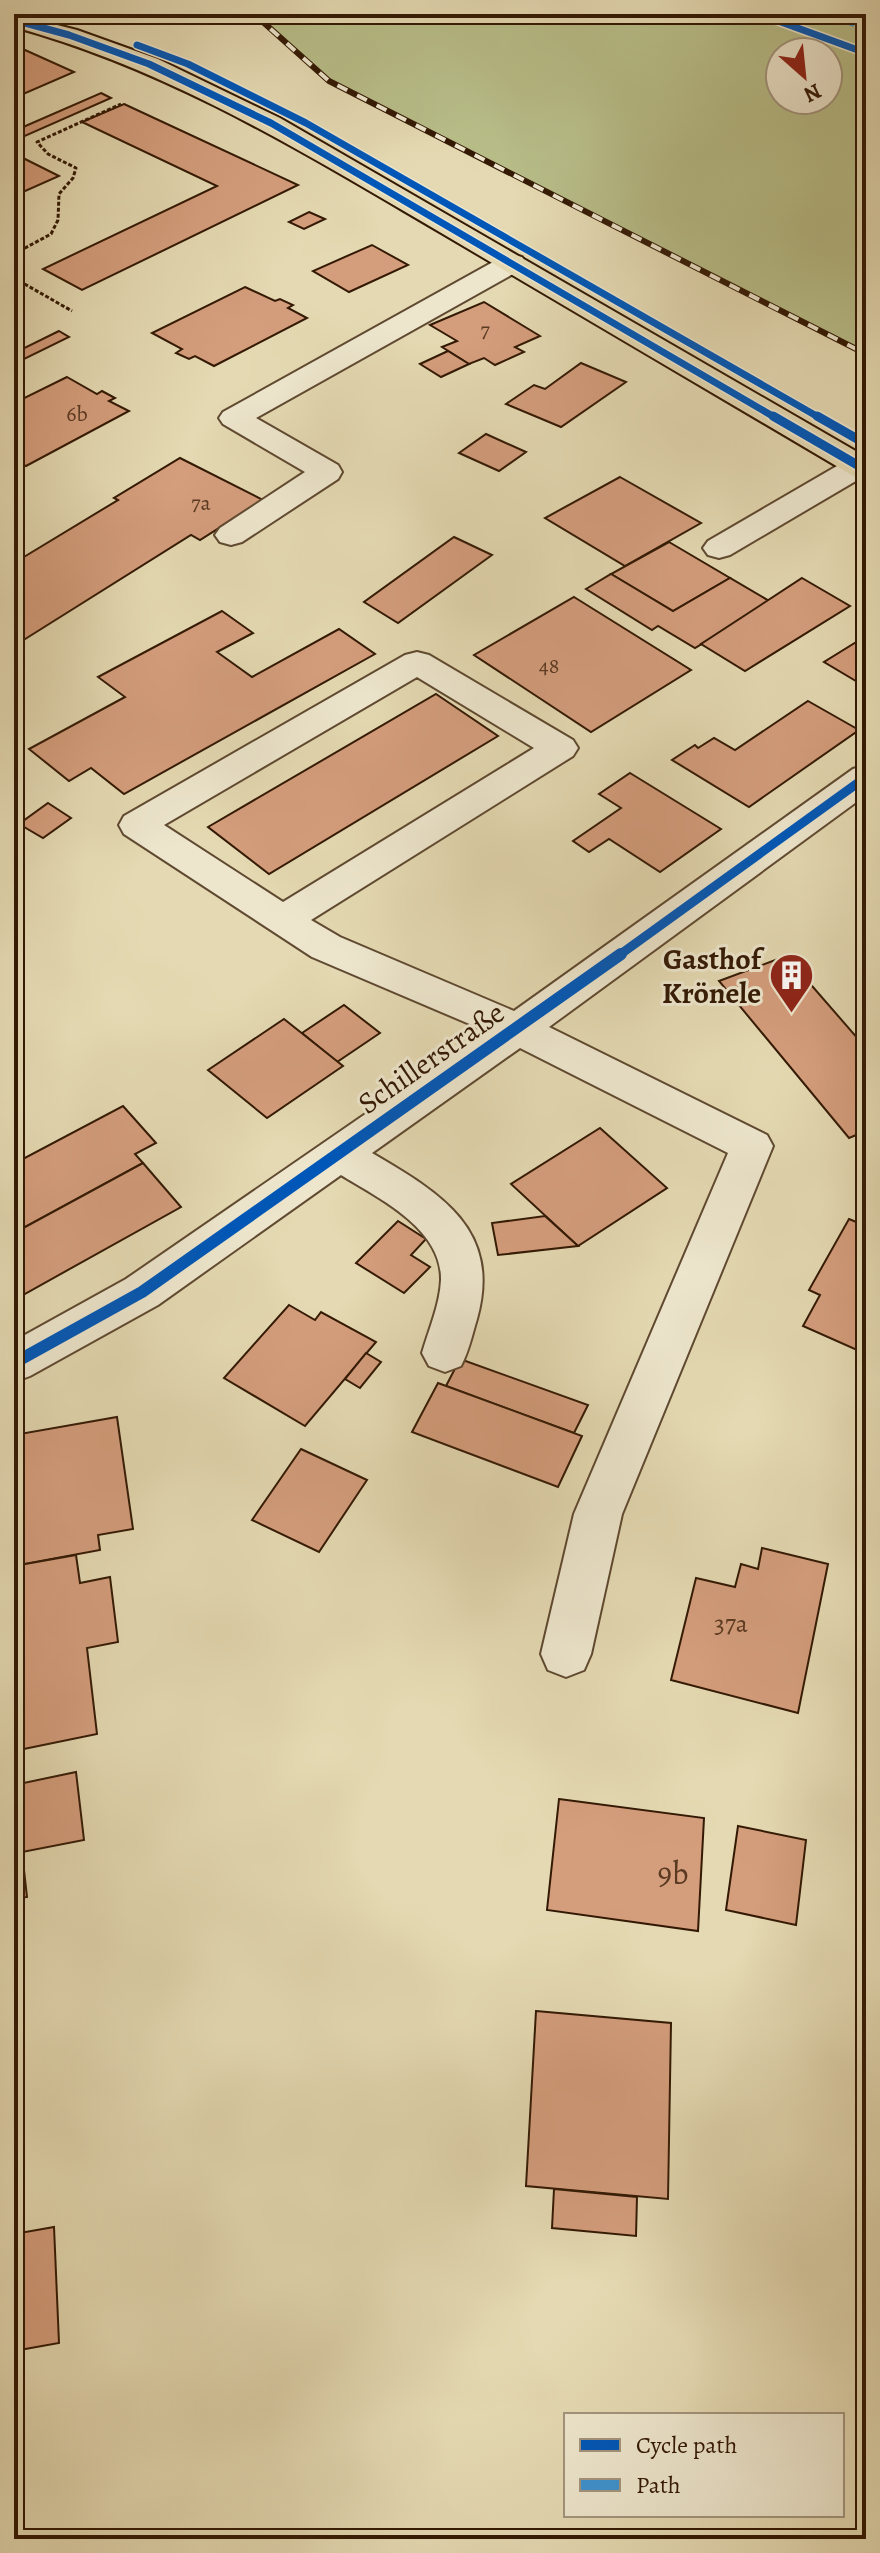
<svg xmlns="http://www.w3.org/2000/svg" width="880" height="2553" viewBox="0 0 880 2553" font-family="Alegreya,serif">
	<rect width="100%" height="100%" fill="#e4d9b2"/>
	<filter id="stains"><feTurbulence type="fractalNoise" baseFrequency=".0025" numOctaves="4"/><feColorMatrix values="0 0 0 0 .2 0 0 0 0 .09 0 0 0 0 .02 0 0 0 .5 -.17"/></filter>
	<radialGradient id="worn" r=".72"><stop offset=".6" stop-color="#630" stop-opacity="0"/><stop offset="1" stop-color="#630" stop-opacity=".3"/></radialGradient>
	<path fill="#b8be89" stroke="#766c46" stroke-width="2" fill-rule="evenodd" d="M254 14H866V354L329 81ZM780 52H828V100H780Z"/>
	<g fill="#d49d7c" stroke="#331904" stroke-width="2">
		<path d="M25 50 74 72 14 98V55Z"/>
		<path d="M101 93 111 98 18 139 14 137V131Z"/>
		<path d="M124 104 298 185 82 290 43 269 217 186 82 122Z"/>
		<path d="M21 157 59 176 14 196V160Z"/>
		<path d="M309 212 325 219 304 229 289 222Z"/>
		<path d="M372 245 408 265 349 292 313 271Z"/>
		<path d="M245 287 275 301 280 299 293 305 288 308 307 318 214 366 195 356 189 359 176 353 182 349 152 333Z"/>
		<path d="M484 302 540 336 515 347 524 352 495 365 484 358 469 364 442 347 457 341 430 325Z"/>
		<path d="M59 331 69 337 14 364V353Z"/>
		<path d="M448 351 469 364 441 377 420 364Z"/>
		<path d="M581 363 626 382 561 427 506 404 534 385 545 389Z"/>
		<path d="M67 377 97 394 102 391 115 398 109 401 129 411 26 466 14 459V403Z"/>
		<path d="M486 434 526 452 499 471 459 453Z"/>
		<path d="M180 458 263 500 200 540 191 535 14 646V563L118 500 114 498Z"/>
		<path d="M620 477 701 523 625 566 545 518Z"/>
		<path d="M454 537 492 555 398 623 364 602Z"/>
		<path d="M669 542 730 578 673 611 611 574Z"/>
		<path d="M611 574 673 611 730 578 771 602 695 648 658 626 652 630 586 589Z"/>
		<path d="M802 578 850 606 745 671 701 644Z"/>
		<path d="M574 597 691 670 591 732 474 655Z"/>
		<path d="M222 611 253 633 217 652 252 677 339 629 375 654 124 794 91 768 69 781 29 749 125 697 98 677Z"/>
		<path d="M866 636V687L824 662Z"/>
		<path d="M436 694 498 736 269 874 208 827Z"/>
		<path d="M808 701 859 730 749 807 672 760 695 745 698 748 714 738 735 750Z"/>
		<path d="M630 773 721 829 660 872 609 839 589 852 573 841 621 808 599 794Z"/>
		<path d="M48 803 71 818 43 838 19 824Z"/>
		<path d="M786 956 866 1048V1131L849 1138 719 981Z"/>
		<path d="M344 1005 380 1033 337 1062 302 1033Z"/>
		<path d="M284 1019 343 1066 267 1118 208 1070Z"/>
		<path d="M123 1106 156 1143 135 1154 143 1163 14 1233V1149L23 1159Z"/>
		<path d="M600 1128 667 1188 578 1246 511 1184Z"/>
		<path d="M143 1163 181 1207 14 1300V1233Z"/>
		<path d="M545 1216 578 1246 498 1255 492 1223Z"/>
		<path d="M849 1219 866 1226V1354L803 1326 820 1295 809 1290Z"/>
		<path d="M398 1221 426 1239 411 1255 430 1267 404 1293 356 1263Z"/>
		<path d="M289 1305 315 1320 321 1312 376 1342 305 1426 224 1378Z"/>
		<path d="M366 1353 381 1362 360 1388 345 1379Z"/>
		<path d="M460 1359 588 1405 574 1433 446 1386Z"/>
		<path d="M438 1383 582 1436 558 1487 412 1432Z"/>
		<path d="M117 1417 133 1529 98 1535 100 1550 14 1566V1435Z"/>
		<path d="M301 1449 367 1480 319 1552 252 1520Z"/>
		<path d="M762 1548 828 1564 798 1713 671 1680 696 1578 735 1587 741 1564 758 1569Z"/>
		<path d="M76 1555 80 1583 110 1577 118 1642 87 1648 97 1734 14 1751V1566Z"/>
		<path d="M76 1772 84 1840 22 1852 27 1897 14 1899V1785Z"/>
		<path d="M559 1799 704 1818 698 1931 547 1910Z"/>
		<path d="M738 1826 806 1840 796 1925 726 1910Z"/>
		<path d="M536 2011 671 2023 668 2199 526 2186Z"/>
		<path d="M554 2189 637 2197 636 2236 552 2228Z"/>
		<path d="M54 2227 59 2343 14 2351V2234Z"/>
	</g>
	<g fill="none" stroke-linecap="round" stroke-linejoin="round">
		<defs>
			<g id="minor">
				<path d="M512 255 522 257 526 263 522 269 256 418 338 465 342 472 338 479 242 542 231 545 220 542 215 535 220 528 305 472 223 424 219 418 223 412 502 257Z"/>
				<path d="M860 457 866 458V475L730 555 719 558 708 555 703 548 708 541 849 459Z"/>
				<path d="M417 652 429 655 573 740 578 748 573 756 311 920 340 937 514 1011 853 769 866 765V795L549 1027 767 1135 773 1146 622 1514 591 1654 584 1670 566 1677 548 1670 541 1654 574 1514 728 1153 520 1048 372 1153C440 1193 502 1229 477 1319 472 1335 469 1351 461 1366L445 1372 429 1366 422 1353C429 1329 440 1304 441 1280 442 1228 378 1198 341 1175L158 1305 30 1376 14 1382V1341L126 1279 486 1031 312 957 124 834 119 825 124 816 405 655ZM417 677 534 748 283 902 164 825Z"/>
			</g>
			<path id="major" d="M14 14 77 30 158 59 280 118 866 457V479L855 477C718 396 580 315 443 234 304 153 171 70 14 27Z"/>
		</defs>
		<use href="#minor" stroke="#5f4930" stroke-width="4"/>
		<use href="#major" stroke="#331904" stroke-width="4"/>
		<g stroke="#331904" stroke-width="3" stroke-dasharray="4 2" stroke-linecap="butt">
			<path d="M14 254 51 234 58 220 59 194 73 178 76 168 48 154 37 142 121 104"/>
			<path d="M14 278 72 311"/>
		</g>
		<use href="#minor" fill="#ede6cd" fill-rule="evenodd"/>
		<use href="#major" fill="#e4d9b2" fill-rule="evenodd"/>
		<defs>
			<path id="rail" d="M254 14 329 81 866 354"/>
		</defs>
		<use href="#rail" stroke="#331904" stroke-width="6"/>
		<use href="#rail" stroke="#ede6cd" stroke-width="4" stroke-dasharray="11" stroke-linecap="butt"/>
		<path stroke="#3d93d1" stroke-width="6" stroke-dasharray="12 6" stroke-linecap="butt" d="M826 14 866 28"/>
		<defs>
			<g id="cycleway-far2">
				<path d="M759 14 866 53"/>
				<path d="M14 20 69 35 149 64 271 123 776 418"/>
				<path d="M137 45 188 64 306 123 820 418"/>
			</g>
			<g id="cycleway-far1">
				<path d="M773 416 866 470"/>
				<path d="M817 416 866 444"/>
				<path d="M618 956 866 777"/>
			</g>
			<path id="cycleway" d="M14 1363 142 1292 621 954"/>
		</defs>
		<use href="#cycleway-far2" stroke="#ede6cd" stroke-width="10"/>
		<use href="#cycleway-far1" stroke="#ede6cd" stroke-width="13"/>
		<use href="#cycleway" stroke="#ede6cd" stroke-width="17"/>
		<use href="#cycleway-far2" stroke="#0057b8" stroke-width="7"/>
		<use href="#cycleway-far1" stroke="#0057b8" stroke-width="9"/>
		<use href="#cycleway" stroke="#0057b8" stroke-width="12"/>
	</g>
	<defs>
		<symbol id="building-pin" viewBox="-11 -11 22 30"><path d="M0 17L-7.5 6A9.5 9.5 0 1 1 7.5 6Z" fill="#8f2418" stroke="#ede6cd"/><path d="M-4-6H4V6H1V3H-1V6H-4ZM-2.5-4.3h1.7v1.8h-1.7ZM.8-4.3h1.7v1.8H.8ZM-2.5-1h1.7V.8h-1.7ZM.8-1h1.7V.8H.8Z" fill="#fff"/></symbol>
	</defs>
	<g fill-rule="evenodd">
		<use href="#building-pin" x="766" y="950" width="51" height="69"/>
	</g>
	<g text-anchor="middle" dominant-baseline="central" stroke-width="6" stroke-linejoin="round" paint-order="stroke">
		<g font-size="22" fill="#5b3a22">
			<text x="485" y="330">7</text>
			<text x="77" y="414">6b</text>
			<text x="201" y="503">7a</text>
			<text x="549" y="666">48</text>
		</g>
		<g font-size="26" fill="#5b3a22">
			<text x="731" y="1623">37a</text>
		</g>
		<g font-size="30" font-weight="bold" fill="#331904" stroke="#ede6cd" text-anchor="end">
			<text x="761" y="959">Gasthof<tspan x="761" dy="34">Krönele</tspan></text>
		</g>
		<g font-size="30" fill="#331904" stroke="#ede6cd">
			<text transform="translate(431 1058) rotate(-35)">Schillerstraße</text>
		</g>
		<g font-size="32" fill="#5b3a22">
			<text x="673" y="1873">9b</text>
		</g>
	</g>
	<rect width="880" height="2553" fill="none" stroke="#e4d9b2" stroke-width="48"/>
	<rect x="16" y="16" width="848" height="2521" fill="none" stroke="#331904" stroke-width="4"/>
	<rect x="24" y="24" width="832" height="2505" fill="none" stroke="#331904" stroke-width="2"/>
	<rect x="564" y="2413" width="280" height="104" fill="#ede6cd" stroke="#a3947d" stroke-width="2"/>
	<rect x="580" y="2439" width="40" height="12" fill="#0057b8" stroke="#a3947d" stroke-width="2"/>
	<text x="636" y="2453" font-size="24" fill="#331904">Cycle path</text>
	<rect x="580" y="2479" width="40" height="12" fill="#3d93d1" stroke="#a3947d" stroke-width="2"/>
	<text x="636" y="2493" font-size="24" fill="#331904">Path</text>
	<g transform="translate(804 76) rotate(153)"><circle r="38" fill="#ede6cd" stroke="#a3947d" stroke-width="2"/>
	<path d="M0-6L14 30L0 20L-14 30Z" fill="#8f2418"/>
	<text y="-12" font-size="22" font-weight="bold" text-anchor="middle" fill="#331904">N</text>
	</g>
	<rect width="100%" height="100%" filter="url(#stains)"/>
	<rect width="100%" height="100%" fill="url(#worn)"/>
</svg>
